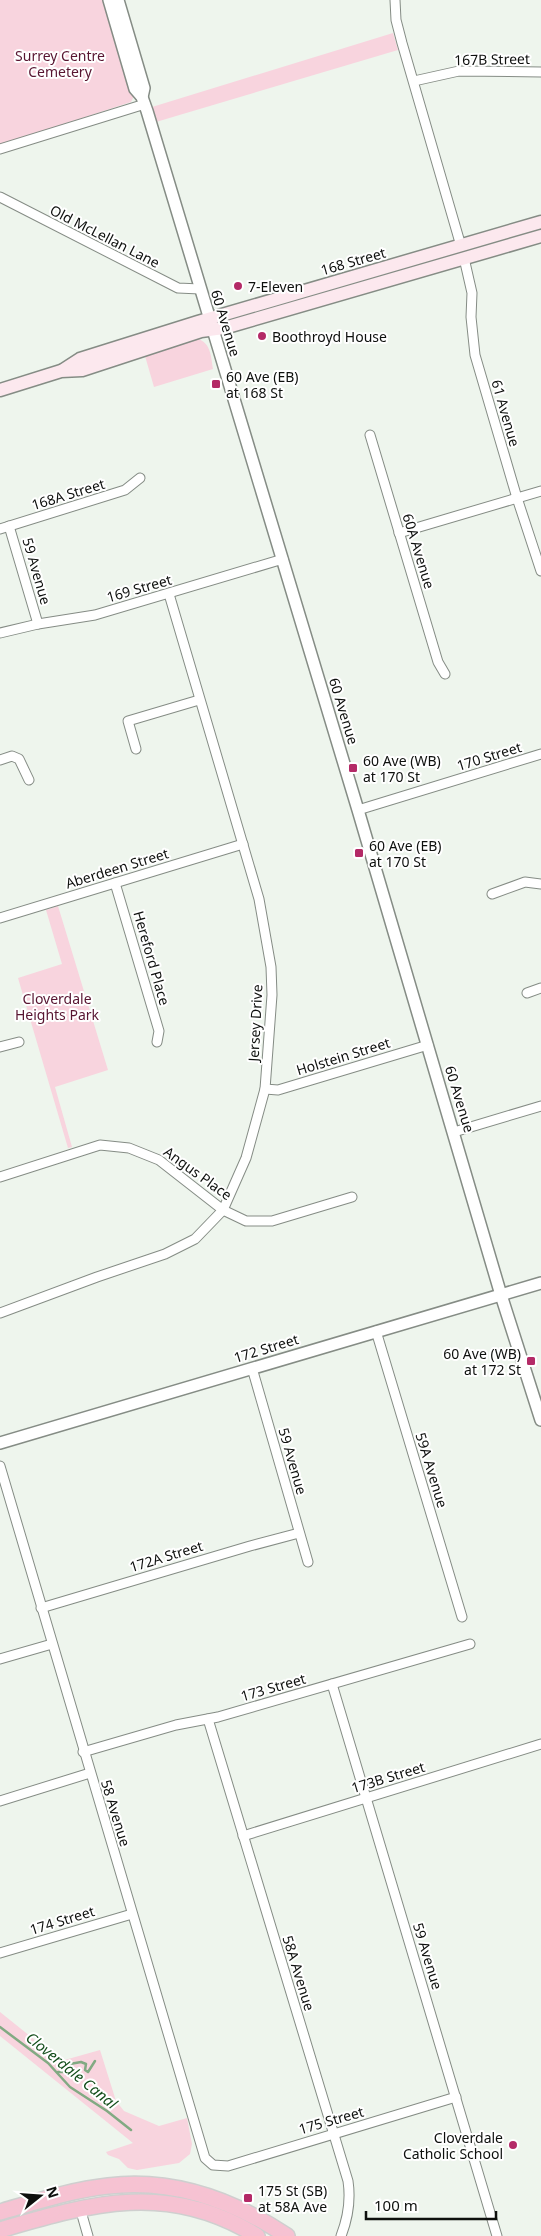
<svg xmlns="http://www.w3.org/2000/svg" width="541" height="2236" viewBox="0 0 541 2236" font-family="'Noto Sans',sans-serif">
	<rect width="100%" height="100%" fill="#eef5ed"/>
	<g fill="#f8d4de">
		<path d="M0 0H104L134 96 131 102 0 145Z"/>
		<path d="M393 33 398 50 156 122 152 107Z"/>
		<path d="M198 339C211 343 211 357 213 369L154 387 145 356Z"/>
		<path d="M58 906 108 1070 55 1087 72 1147 68 1148 18 978 62 964 46 910Z"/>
		<path d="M0 2012 61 2061 100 2050 116 2101 124 2111 159 2126 187 2118 192 2144 190 2154 179 2163 137 2170 128 2168 119 2159 108 2155 106 2152 133 2143 0 2036Z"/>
	</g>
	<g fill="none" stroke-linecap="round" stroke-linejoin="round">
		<g stroke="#82aa83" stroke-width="2.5">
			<path d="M0 2027 48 2063 70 2087 107 2111 131 2130"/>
			<path d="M58 2072H65L70 2064 81 2062 86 2064 85 2070 88 2072 95 2061"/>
		</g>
		<defs>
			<g id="minor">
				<path d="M395 0 396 20 402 43 461 246"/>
				<path d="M414 81 459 71 541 72"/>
				<path d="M0 149 145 104"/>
				<path d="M0 197 178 288 200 289"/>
				<path d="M464 258 472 293 471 317 475 355 517 498 541 571"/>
				<path d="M370 435 438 662 445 674"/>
				<path d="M9 526 38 624"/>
				<path d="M0 529 125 490 140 478"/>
				<path d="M399 533 541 491"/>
				<path d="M0 633 38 624 95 615 283 559"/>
				<path d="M136 749 128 721 199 700"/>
				<path d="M0 760 12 756 19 759 29 780"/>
				<path d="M358 810 541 754"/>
				<path d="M115 883 159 1031 157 1042"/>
				<path d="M492 894 525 882 541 884"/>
				<path d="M0 918 243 844"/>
				<path d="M527 993 541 988"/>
				<path d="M0 1047 19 1042"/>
				<path d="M265 1089 278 1090 428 1045"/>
				<path d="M454 1132 541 1106"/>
				<path d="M0 1177 100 1145 129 1148 159 1160 223 1210 246 1221H272L352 1197"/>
				<path d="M0 1313 97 1277 165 1254 195 1239 223 1210 246 1158 265 1089 272 995 271 967 259 899 169 594"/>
				<path d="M376 1331 462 1617"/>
				<path d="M252 1368 308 1562"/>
				<path d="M0 1466 205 2158 213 2165 228 2166 456 2097"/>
				<path d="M41 1608 250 1546 299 1533"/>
				<path d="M0 1659 52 1644"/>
				<path d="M332 1684 497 2236"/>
				<path d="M208 1719 348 2181C351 2201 348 2218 341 2236"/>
				<path d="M83 1752 176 1725 218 1717 470 1644"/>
				<path d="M0 1801 90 1773"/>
				<path d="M243 1836 541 1744"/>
				<path d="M0 1953 132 1914"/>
				<path d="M80 2208 88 2236"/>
			</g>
			<g id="tertiary">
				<path d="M109 0 135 89 142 97 147 111 358 810 501 1295 541 1420"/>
				<path d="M118 0 144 88 142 97"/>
				<path d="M0 1443 541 1283"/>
			</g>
			<g id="secondary">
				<path d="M63 370 80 359 198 322 541 222"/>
				<path d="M0 390 61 371 82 370 201 331 224 328 541 236"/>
			</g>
			<g id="trunk">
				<path d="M0 2212C35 2202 71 2190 108 2186 173 2178 233 2200 287 2236"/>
				<path d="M0 2230C92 2203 169 2181 257 2236"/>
			</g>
		</defs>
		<use href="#minor" stroke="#858c85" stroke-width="11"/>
		<use href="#tertiary" stroke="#858c85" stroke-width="14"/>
		<use href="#secondary" stroke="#858c85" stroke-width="15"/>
		<use href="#trunk" stroke="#cfcfcf" stroke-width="18"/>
		<use href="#minor" stroke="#fff" stroke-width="9"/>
		<use href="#tertiary" stroke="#fff" stroke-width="11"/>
		<use href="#secondary" stroke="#fce8ee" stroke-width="12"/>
		<use href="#trunk" stroke="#f6c2d2" stroke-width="15"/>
	</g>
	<g fill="#b42a67" stroke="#fff" stroke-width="2">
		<circle cx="238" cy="286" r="5"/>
		<circle cx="262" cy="336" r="5"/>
		<rect x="211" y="379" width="10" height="10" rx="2.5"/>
		<rect x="348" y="763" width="10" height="10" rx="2.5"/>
		<rect x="354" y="848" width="10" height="10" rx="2.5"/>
		<rect x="526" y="1356" width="10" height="10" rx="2.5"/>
		<circle cx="513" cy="2145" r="5"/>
		<rect x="243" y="2193" width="10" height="10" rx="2.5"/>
	</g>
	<g text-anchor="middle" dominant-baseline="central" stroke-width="4" stroke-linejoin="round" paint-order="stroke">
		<g font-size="14" fill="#581531" stroke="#fff">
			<text x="60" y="55">Surrey Centre<tspan x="60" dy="16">Cemetery</tspan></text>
			<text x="57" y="998">Cloverdale<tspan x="57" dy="16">Heights Park</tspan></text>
		</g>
		<g font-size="14" fill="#0e100e" stroke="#fff">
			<text transform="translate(492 59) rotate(-1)">167B Street</text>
			<text transform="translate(105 236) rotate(27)">Old McLellan Lane</text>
			<text transform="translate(353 261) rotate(-16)">168 Street</text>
			<text transform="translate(226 323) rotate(73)">60 Avenue</text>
			<text transform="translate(506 413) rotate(74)">61 Avenue</text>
			<text transform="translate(68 494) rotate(-17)">168A Street</text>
			<text transform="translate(419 551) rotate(73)">60A Avenue</text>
			<text transform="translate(37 571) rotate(74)">59 Avenue</text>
			<text transform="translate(139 588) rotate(-16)">169 Street</text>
			<text transform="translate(344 711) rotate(73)">60 Avenue</text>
			<text transform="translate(489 756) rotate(-17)">170 Street</text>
			<text transform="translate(117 868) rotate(-17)">Aberdeen Street</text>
			<text transform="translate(152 958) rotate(74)">Hereford Place</text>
			<text transform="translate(255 1023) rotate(-87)">Jersey Drive</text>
			<text transform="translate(343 1056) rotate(-17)">Holstein Street</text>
			<text transform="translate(460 1099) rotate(73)">60 Avenue</text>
			<text transform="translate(198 1173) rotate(36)">Angus Place</text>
			<text transform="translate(266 1348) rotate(-17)">172 Street</text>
			<text transform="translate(293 1461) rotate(74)">59 Avenue</text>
			<text transform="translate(432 1470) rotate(73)">59A Avenue</text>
			<text transform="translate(166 1556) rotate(-17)">172A Street</text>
			<text transform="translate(273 1687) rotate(-16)">173 Street</text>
			<text transform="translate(388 1777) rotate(-17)">173B Street</text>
			<text transform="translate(116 1813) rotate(73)">58 Avenue</text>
			<text transform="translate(62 1920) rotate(-17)">174 Street</text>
			<text transform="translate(428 1956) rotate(73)">59 Avenue</text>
			<text transform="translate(299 1973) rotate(73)">58A Avenue</text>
			<text transform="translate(331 2120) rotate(-16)">175 Street</text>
		</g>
		<g font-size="14" fill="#0e100e" stroke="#fff" text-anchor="start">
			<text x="248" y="286">7-Eleven</text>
			<text x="272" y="336">Boothroyd House</text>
			<text x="226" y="376">60 Ave (EB)<tspan x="226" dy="16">at 168 St</tspan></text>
			<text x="363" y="760">60 Ave (WB)<tspan x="363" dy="16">at 170 St</tspan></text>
			<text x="369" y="845">60 Ave (EB)<tspan x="369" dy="16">at 170 St</tspan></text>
			<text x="521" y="1353" text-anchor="end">60 Ave (WB)<tspan x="521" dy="16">at 172 St</tspan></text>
			<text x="503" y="2137" text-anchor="end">Cloverdale<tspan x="503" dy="16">Catholic School</tspan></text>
			<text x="258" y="2190">175 St (SB)<tspan x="258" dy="16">at 58A Ave</tspan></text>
		</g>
		<g font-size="15" font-style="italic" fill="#124d1a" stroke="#fff">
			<text transform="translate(72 2070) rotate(39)">Cloverdale Canal</text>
		</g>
	</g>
	<g transform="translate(40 2196) rotate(73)" stroke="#ffffff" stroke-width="4" paint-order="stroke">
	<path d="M0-4L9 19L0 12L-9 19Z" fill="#0e100e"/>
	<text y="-8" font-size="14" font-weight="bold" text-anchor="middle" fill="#0e100e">N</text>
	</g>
	<path d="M366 2211v8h130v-8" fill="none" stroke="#0e100e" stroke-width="2.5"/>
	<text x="374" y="2211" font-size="15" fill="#0e100e" stroke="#ffffff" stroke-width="4" paint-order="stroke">100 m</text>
</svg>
